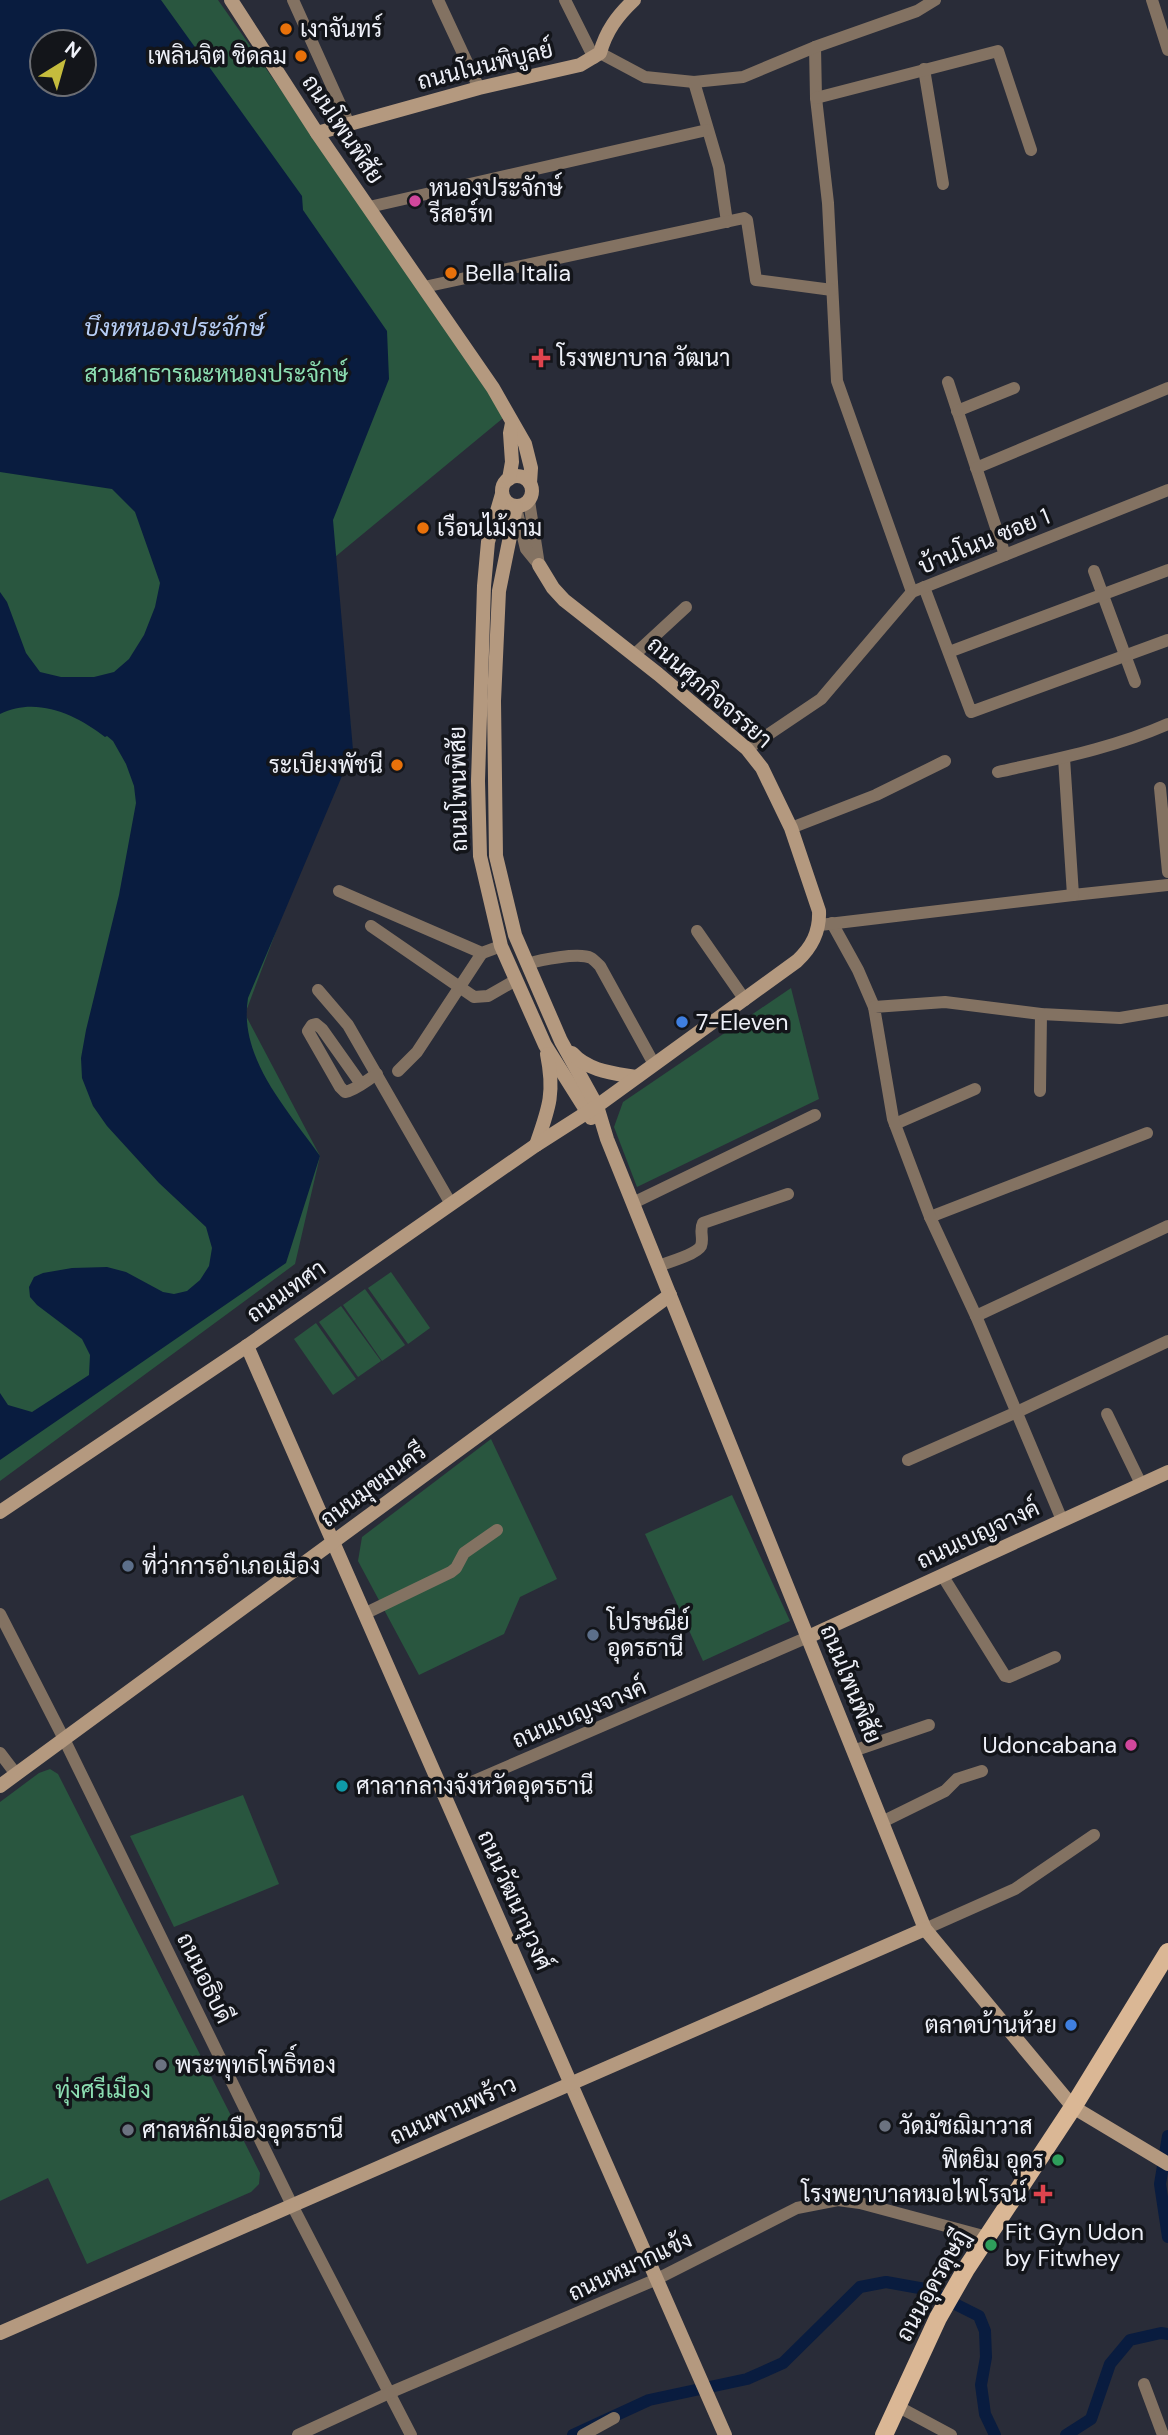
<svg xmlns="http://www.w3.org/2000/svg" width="1168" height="2435" viewBox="0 0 1168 2435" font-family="'DM Sans',Sarabun,sans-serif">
	<rect width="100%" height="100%" fill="#292c38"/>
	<g fill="#29563f" fill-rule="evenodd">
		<path d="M0 0H218L508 414 335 557 351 732 245 1014 320 1156 295 1264 0 1481ZM42 42H84V84H42Z"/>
		<path d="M791 988 819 1099 637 1187 614 1127 623 1102Z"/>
		<path d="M391 1272 430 1328 408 1344 368 1288Z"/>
		<path d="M365 1289 405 1345 382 1361 343 1305Z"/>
		<path d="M341 1306 381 1361 358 1377 319 1322Z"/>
		<path d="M316 1323 356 1379 333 1395 294 1339Z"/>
		<path d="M491 1439 557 1579 520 1597 504 1634 419 1675 358 1561 362 1537Z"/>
		<path d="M732 1495 790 1621 703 1661 645 1534Z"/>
		<path d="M50 1769 58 1774 260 2173 259 2184 251 2192 87 2264 48 2178 0 2201V1802L39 1773Z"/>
		<path d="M243 1795 279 1884 174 1927 130 1836Z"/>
	</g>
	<path fill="#091c3f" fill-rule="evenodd" d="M0 0H161L302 196 303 210 387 331 389 379 333 520 353 750 248 998C238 1058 288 1110 320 1156L286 1263 0 1460V1393L8 1405 32 1412 89 1375 90 1355 82 1339 37 1305 30 1297 29 1287 34 1277 43 1273 72 1268 107 1267 126 1272 163 1292 174 1294 187 1291 200 1280 209 1266 212 1248 206 1227 159 1183 107 1126 93 1106 82 1078 81 1058 86 1030 119 895 136 803 134 786 126 764 113 741 107 736 105 737C76 714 36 696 0 714V592L7 602 26 653 40 672 61 677H94L114 672 129 659 144 635 155 607 160 583 135 512 112 489 0 472ZM84 42V84H42V42Z"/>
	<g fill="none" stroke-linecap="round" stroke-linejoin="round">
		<g stroke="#091c3f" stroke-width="12">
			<path d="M1168 2136 1160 2184 1168 2237"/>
			<path d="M573 2435 649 2400 747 2379 783 2363 860 2287 886 2282 925 2289 979 2316 985 2331 986 2357 981 2385 985 2414 995 2435"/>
			<path d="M1066 2435 1091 2419 1110 2364 1130 2340 1161 2333 1168 2334"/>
		</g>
		<g stroke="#837262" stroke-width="12">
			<path d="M293 0 349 124"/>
			<path d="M438 0 479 88"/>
			<path d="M565 0 594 58"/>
			<path d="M1152 0 1168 50"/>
			<path d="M815 47 816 98 828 203 837 381 912 592"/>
			<path d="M600 53 645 77 694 82 743 77 815 47 917 11 935 0"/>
			<path d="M924 69 943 184"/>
			<path d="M694 82 719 167 727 222"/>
			<path d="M816 98 998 51 1031 150"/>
			<path d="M369 207 707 130"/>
			<path d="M424 287 744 218 747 220 756 280 832 290"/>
			<path d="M948 382 1005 555"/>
			<path d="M957 411 1014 388"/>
			<path d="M976 468 1168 388"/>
			<path d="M529 501 539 565"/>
			<path d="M516 508 526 549 539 565"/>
			<path d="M1094 571 1135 682"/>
			<path d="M924 587 971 712 1168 640"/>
			<path d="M949 652 1168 570"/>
			<path d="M634 655 686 607"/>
			<path d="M747 749 821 699 912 592 1168 490"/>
			<path d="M1064 758 1073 895 1168 885"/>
			<path d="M998 772C1056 759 1114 748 1168 724"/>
			<path d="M1160 788 1168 872"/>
			<path d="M791 828 876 795 945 761"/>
			<path d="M339 891 482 953 501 946"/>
			<path d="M832 923 858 970 874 1007"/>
			<path d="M820 925 1073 895"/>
			<path d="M371 926 474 997 488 996 516 980"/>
			<path d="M697 931 745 1000"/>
			<path d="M527 964C540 960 579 952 591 958 593 959 598 964 600 966L654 1064"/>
			<path d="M318 990 348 1025 451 1204"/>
			<path d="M398 1071 417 1052 482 953"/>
			<path d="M361 1084 322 1029 316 1024 312 1025 308 1031 340 1087 345 1092C356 1090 367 1080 377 1074"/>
			<path d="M1040 1091 1041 1014"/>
			<path d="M895 1124 975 1089"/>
			<path d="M633 1203 815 1115"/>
			<path d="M930 1217 1147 1133"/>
			<path d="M658 1266C667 1263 697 1254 701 1246 704 1238 699 1231 703 1223L788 1194"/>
			<path d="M976 1316 1168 1226"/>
			<path d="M1107 1414 1141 1484"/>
			<path d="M908 1460 1017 1412 1168 1341"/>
			<path d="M1062 1520 976 1316 930 1217 893 1119 874 1007 945 1002 1041 1014 1120 1018 1168 1010"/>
			<path d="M942 1575 1005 1676 1009 1677 1055 1657"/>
			<path d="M0 1614 64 1739 292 2205 411 2435"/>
			<path d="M364 1614 451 1572 456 1568 464 1553 497 1530"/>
			<path d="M853 1751 929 1725"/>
			<path d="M0 1753 16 1774"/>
			<path d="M444 1794 808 1637"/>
			<path d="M882 1822 945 1791 957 1779 982 1771"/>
			<path d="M925 1929 1015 1889 1094 1835"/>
			<path d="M1144 2384 1163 2435"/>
			<path d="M897 2406 951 2435"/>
			<path d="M298 2435 389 2393 657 2279 797 2208 838 2200 860 2203 987 2237"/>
			<path d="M583 2435 614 2418"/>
		</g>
		<g stroke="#b4997f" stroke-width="14">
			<path d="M231 0 317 133 493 388 525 444 531 468 530 483"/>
			<path d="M317 133 479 88 580 65 600 53C606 31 617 16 634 0"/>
			<circle cx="517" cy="491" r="15"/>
			<path d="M509 479 512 462 510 433 512 423"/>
			<path d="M502 494 488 542 484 586 478 781 480 856 501 946 545 1045 591 1118"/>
			<path d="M516 507 499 591 494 701 496 856 515 935 561 1041 597 1106 607 1139 925 1929 1073 2107 1168 2164"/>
			<path d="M572 1053C588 1071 613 1073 636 1077"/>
			<path d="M536 1145C549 1108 555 1093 547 1054"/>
			<path d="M247 1346 725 2435"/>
			<path d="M0 1512 247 1346 536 1145 597 1106 797 961C812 947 820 932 819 911L791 828 762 768 747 749 658 674 564 600 553 588 539 565"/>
			<path d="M808 1637 1168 1472"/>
			<path d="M0 1786 670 1295"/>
			<path d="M0 2333 925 1929"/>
		</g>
		<path stroke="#dab795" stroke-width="18" d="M884 2435 938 2318 966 2269 1073 2107 1168 1952"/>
	</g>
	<g fill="#e8710a" stroke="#13151a" stroke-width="2.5">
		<circle cx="286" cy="29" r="7"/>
		<circle cx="301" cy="56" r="7"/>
		<circle cx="451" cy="273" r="7"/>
		<circle cx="423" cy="528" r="7"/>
		<circle cx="397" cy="765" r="7"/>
	</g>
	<g fill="#d1479c" stroke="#13151a" stroke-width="2.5">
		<circle cx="415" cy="201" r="7"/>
		<circle cx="1131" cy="1745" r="7"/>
	</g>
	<g fill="#e0444e" stroke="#13151a" stroke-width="2.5">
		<path d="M537.5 347.5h7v7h7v7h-7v7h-7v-7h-7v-7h7z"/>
		<path d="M1039.5 2183.5h7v7h7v7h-7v7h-7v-7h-7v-7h7z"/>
	</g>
	<g fill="#3f7fe0" stroke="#13151a" stroke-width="2.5">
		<circle cx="682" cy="1022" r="7"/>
		<circle cx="1071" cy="2025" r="7"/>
	</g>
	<g fill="#5c6f8a" stroke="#13151a" stroke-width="2.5">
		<circle cx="128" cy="1566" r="7"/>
		<circle cx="593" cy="1635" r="7"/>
	</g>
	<circle fill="#0f9aa8" stroke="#13151a" stroke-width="2.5" cx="342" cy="1786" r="7"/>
	<g fill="#6b7280" stroke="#13151a" stroke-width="2.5">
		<circle cx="161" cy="2065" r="7"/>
		<circle cx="885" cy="2126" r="7"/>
		<circle cx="128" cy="2130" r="7"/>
	</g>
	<g fill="#2e9e5b" stroke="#13151a" stroke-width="2.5">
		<circle cx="1058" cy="2160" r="7"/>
		<circle cx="991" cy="2245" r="7"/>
	</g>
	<g text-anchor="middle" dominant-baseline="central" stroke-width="7" stroke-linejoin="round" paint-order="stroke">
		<g font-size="23" fill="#eef0f8" stroke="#13151a" text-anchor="start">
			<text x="300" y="29">เงาจันทร์</text>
			<text x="287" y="56" text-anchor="end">เพลินจิต ชิดลม</text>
			<text x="429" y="188">หนองประจักษ์<tspan x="429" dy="26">รีสอร์ท</tspan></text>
			<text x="465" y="273">Bella Italia</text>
			<text x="557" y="358">โรงพยาบาล วัฒนา</text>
			<text x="437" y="528">เรือนไม้งาม</text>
			<text x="383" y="765" text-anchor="end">ระเบียงพัชนี</text>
			<text x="696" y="1022">7-Eleven</text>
			<text x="142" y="1566">ที่ว่าการอำเภอเมือง</text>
			<text x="607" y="1622">โปรษณีย์<tspan x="607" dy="26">อุดรธานี</tspan></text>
			<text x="1117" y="1745" text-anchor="end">Udoncabana</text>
			<text x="356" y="1786">ศาลากลางจังหวัดอุดรธานี</text>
			<text x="1057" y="2025" text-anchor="end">ตลาดบ้านห้วย</text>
			<text x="175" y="2065">พระพุทธโพธิ์ทอง</text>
			<text x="899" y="2126">วัดมัชฌิมาวาส</text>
			<text x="142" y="2130">ศาลหลักเมืองอุดรธานี</text>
			<text x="1044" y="2160" text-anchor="end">ฟิตยิม อุดร</text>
			<text x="1027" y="2194" text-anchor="end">โรงพยาบาลหมอไพโรจน์</text>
			<text x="1005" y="2232">Fit Gyn Udon<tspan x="1005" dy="26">by Fitwhey</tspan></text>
		</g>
		<g font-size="23" fill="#eef0f8" stroke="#13151a">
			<text transform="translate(485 65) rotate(-14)">ถนนโนนพิบูลย์</text>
			<text transform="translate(343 129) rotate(56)">ถนนโพนพิสัย</text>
			<text transform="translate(984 541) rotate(-22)">บ้านโนน ซอย 1</text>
			<text transform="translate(710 692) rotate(41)">ถนนศุภกิจจรรยา</text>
			<text transform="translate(458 789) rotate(-91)">ถนนโพนพิสัย</text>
			<text transform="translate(286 1291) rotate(-35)">ถนนเทศา</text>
			<text transform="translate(373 1485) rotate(-36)">ถนนมุขมนครี</text>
			<text transform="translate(978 1534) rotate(-25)">ถนนเบญจางค์</text>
			<text transform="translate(851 1684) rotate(68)">ถนนโพนพิสัย</text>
			<text transform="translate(579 1713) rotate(-23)">ถนนเบญงจางค์</text>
			<text transform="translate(515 1900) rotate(66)">ถนนวัฒนานุวงศ์</text>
			<text transform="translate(205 1978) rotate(64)">ถนนอธิบดี</text>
			<text transform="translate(453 2110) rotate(-24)">ถนนพานพร้าว</text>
			<text transform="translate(630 2266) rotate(-25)">ถนนหมากแข้ง</text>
			<text transform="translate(932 2285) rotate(-61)">ถนนอุดรดุษฎี</text>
		</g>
		<g font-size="23" fill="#8cdeb2" stroke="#13151a">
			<text x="216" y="374">สวนสาธารณะหนองประจักษ์</text>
			<text x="103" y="2090">ทุ่งศรีเมือง</text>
		</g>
		<g font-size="24" font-style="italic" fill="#b7cef6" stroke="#13151a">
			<text x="174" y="327">บึงหหนองประจักษ์</text>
		</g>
	</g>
	<g transform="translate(63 63) rotate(37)"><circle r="33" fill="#13151a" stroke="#6b6d73" stroke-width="2"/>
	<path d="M0-5L12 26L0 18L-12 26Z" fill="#c5bc3d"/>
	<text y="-10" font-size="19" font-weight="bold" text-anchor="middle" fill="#eef0f8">N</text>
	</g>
</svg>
